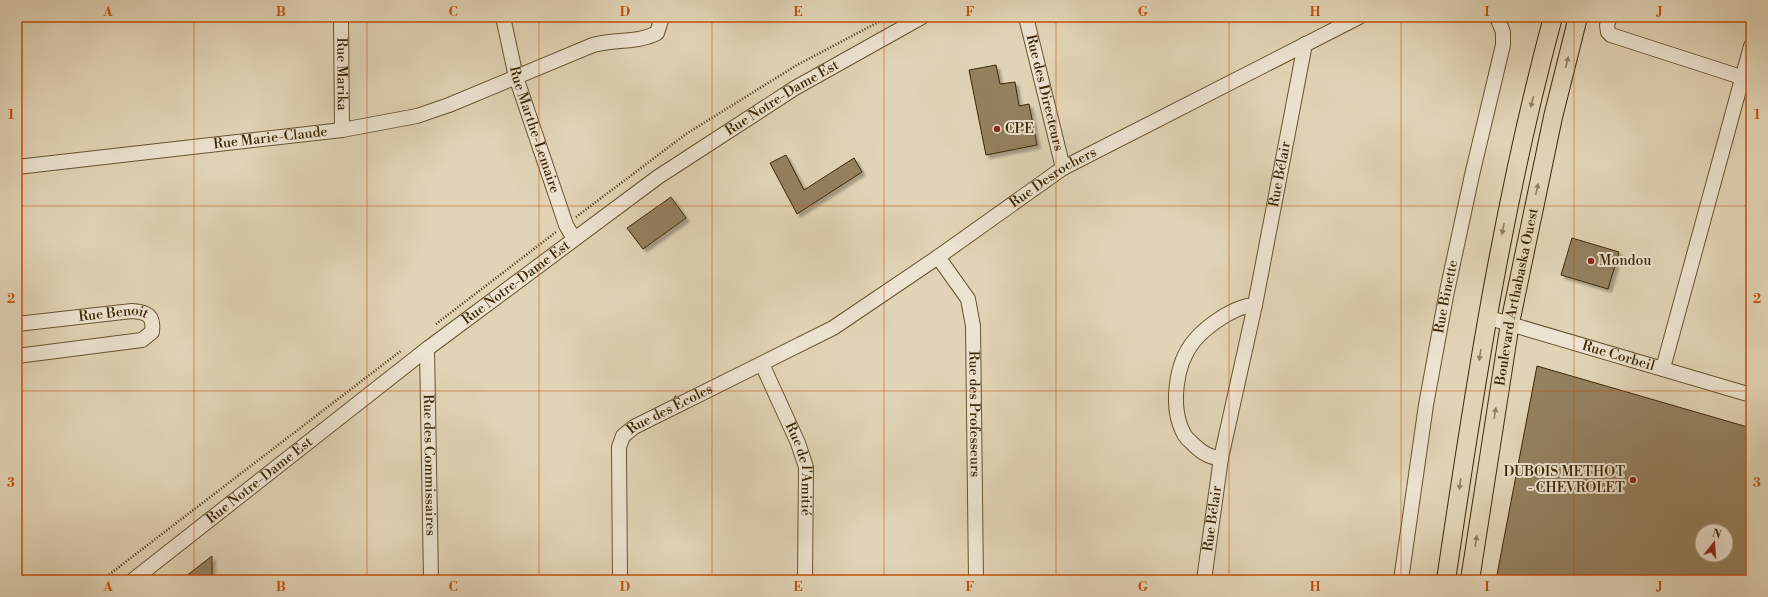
<svg xmlns="http://www.w3.org/2000/svg" width="1768" height="597" viewBox="0 0 1768 597" font-family="'Libre Bodoni',serif">
	<defs>
		<filter id="shadow"><feDropShadow dx="3.5" dy="3.5" stdDeviation="1" flood-color="#0004"/></filter>
	</defs>
	<rect width="100%" height="100%" fill="#e1d4b6"/>
	<filter id="stains"><feTurbulence type="fractalNoise" baseFrequency=".005" numOctaves="4"/><feColorMatrix values="0 0 0 0 .2 0 0 0 0 .09 0 0 0 0 .02 0 0 0 .5 -.17"/></filter>
	<radialGradient id="worn" r=".72"><stop offset=".6" stop-color="#630" stop-opacity="0"/><stop offset="1" stop-color="#630" stop-opacity=".3"/></radialGradient>
	<g fill="#938161" stroke="#3f2804" fill-rule="evenodd" filter="url(#shadow)">
		<path d="M996 65 1000 84 1015 82 1019 106 1029 104 1037 145 986 155 969 70Z"/>
		<path d="M786 155 804 190 854 158 862 172 797 214 770 163Z"/>
		<path d="M671 197 686 218 643 249 627 228Z"/>
		<path d="M1572 238 1619 252 1608 289 1561 275Z"/>
		<path d="M1537 366 1751 428V580H1496ZM1702 531H1726V555H1702Z"/>
		<path d="M212 556V580H181Z"/>
	</g>
	<g fill="none" stroke-linecap="round" stroke-linejoin="round">
		<defs>
			<g id="minor">
				<path id="s1" d="M341 17 342 130"/>
				<path id="s2" d="M503 17 516 77 566 225 574 239"/>
				<path id="s3" d="M1026 17 1063 168"/>
				<path d="M1610 17 1607 25 1608 32 1611 35 1741 77"/>
				<path id="s4" d="M17 167 342 130 417 116 449 105 593 45C614 39 638 43 657 33L662 17"/>
				<path id="s5" d="M938 257 968 299 973 326 976 580"/>
				<path id="s6" d="M1486 317 1751 395"/>
				<path id="s7" d="M17 324 132 311C148 312 154 316 152 332L142 340 17 356"/>
				<path id="s8" d="M427 349 431 580"/>
				<path id="s9" d="M762 364 798 443 806 467 805 580"/>
				<path d="M1663 368 1751 46"/>
				<path d="M1221 458C1210 458 1202 453 1194 445 1191 442 1186 438 1184 434 1170 408 1175 364 1194 341 1202 331 1213 323 1224 316 1235 310 1242 306 1255 305"/>
				<path id="s10" d="M133 580 427 349 658 177 795 88 922 17"/>
				<path id="s11" d="M620 580 619 447 623 436 634 427 833 328 938 257 1063 168 1359 17"/>
				<path id="s12" d="M1204 580 1221 458 1255 305 1305 44"/>
				<path id="s13" d="M1401 580 1426 405 1446 296 1472 175 1503 45V32L1497 17"/>
			</g>
			<g id="major">
				<path d="M1446 580C1474 391 1503 202 1553 17"/>
				<path id="s14" d="M1470 580 1510 323 1553 117 1578 17"/>
			</g>
		</defs>
		<use href="#minor" stroke="#685330" stroke-width="16"/>
		<use href="#major" stroke="#3f2804" stroke-width="20"/>
		<g stroke="#3f2804" stroke-width="2.5" stroke-dasharray="1 2" stroke-linecap="butt">
			<path d="M576 217 686 134 797 65 888 17"/>
			<path d="M436 324 556 232"/>
			<path d="M102 580 402 350"/>
		</g>
		<use href="#minor" stroke="#ece3d0" stroke-width="14"/>
		<use href="#major" stroke="#e1d4b6" stroke-width="18"/>
	</g>
	<defs><path id="oneway-solid" d="M-6-.8H1V-3.2L6.5 0L1 3.2V.8H-6Z"/></defs>
	<g fill="#907e5d">
		<use href="#oneway-solid" transform="translate(1567 62) rotate(-76)"/>
		<use href="#oneway-solid" transform="translate(1532 102) rotate(104)"/>
		<use href="#oneway-solid" transform="translate(1537 189) rotate(-77)"/>
		<use href="#oneway-solid" transform="translate(1503 229) rotate(101)"/>
		<use href="#oneway-solid" transform="translate(1480 355) rotate(100)"/>
		<use href="#oneway-solid" transform="translate(1495 413) rotate(-81)"/>
		<use href="#oneway-solid" transform="translate(1460 484) rotate(98)"/>
		<use href="#oneway-solid" transform="translate(1476 541) rotate(-82)"/>
	</g>
	<path fill="none" stroke="#c64f0a" stroke-width="1" stroke-opacity="0.55" d="M194 17V580M367 17V580M539 17V580M712 17V580M884 17V580M1056 17V580M1229 17V580M1401 17V580M1574 17V580M17 206H1751M17 391H1751"/>
	<g fill="#8f2418" stroke="#ece3d0" stroke-width="1.5">
		<circle cx="997" cy="129" r="4"/>
		<circle cx="1591" cy="261" r="4"/>
		<circle cx="1633" cy="480" r="4"/>
	</g>
	<g text-anchor="middle" dominant-baseline="central" stroke-width="4" stroke-linejoin="round" paint-order="stroke">
		<g font-size="14" fill="#3f2804" stroke="#ece3d0">
			<text stroke="none"><textPath href="#s1" startOffset="57">Rue Marika</textPath></text>
			<text stroke="none"><textPath href="#s3" startOffset="78">Rue des Directeurs</textPath></text>
			<text stroke="none"><textPath href="#s10" startOffset="809">Rue Notre-Dame Est</textPath></text>
			<text stroke="none"><textPath href="#s2" startOffset="117">Rue Marthe-Lemaire</textPath></text>
			<text stroke="none"><textPath href="#s4" startOffset="255">Rue Marie-Claude</textPath></text>
			<text stroke="none"><textPath href="#s12" startOffset="413">Rue Bélair</textPath></text>
			<text stroke="none"><textPath href="#s11" startOffset="648">Rue Desrochers</textPath></text>
			<text stroke="none"><textPath href="#s10" startOffset="485">Rue Notre-Dame Est</textPath></text>
			<text stroke="none"><textPath href="#s13" startOffset="287">Rue Binette</textPath></text>
			<text stroke="none"><textPath href="#s14" startOffset="287">Boulevard Arthabaska Ouest</textPath></text>
			<text stroke="none"><textPath href="#s7" startOffset="97">Rue Benoit</textPath></text>
			<text stroke="none"><textPath href="#s6" startOffset="138">Rue Corbeil</textPath></text>
			<text stroke="none"><textPath href="#s11" startOffset="199">Rue des Écoles</textPath></text>
			<text stroke="none"><textPath href="#s5" startOffset="167">Rue des Professeurs</textPath></text>
			<text stroke="none"><textPath href="#s8" startOffset="116">Rue des Commissaires</textPath></text>
			<text stroke="none"><textPath href="#s9" startOffset="113">Rue de l'Amitié</textPath></text>
			<text stroke="none"><textPath href="#s10" startOffset="161">Rue Notre-Dame Est</textPath></text>
			<text stroke="none"><textPath href="#s12" startOffset="62">Rue Bélair</textPath></text>
		</g>
		<g font-size="14" fill="#3f2804" stroke="#ece3d0" text-anchor="start">
			<text x="1005" y="129">CPE</text>
			<text x="1599" y="261">Mondou</text>
			<text x="1625" y="472" text-anchor="end">DUBOIS METHOT<tspan x="1625" dy="16">- CHEVROLET</tspan></text>
		</g>
	</g>
	<rect width="1768" height="597" fill="none" stroke="#e1d4b6" stroke-width="44"/>
	<g transform="translate(1714 543) rotate(17)"><circle r="19" fill="#ece3d0" stroke="#a7987e"/>
	<path d="M0-3L7 15L0 10L-7 15Z" fill="#8f2418"/>
	<text y="-6" font-size="11" font-weight="bold" text-anchor="middle" fill="#3f2804">N</text>
	</g>
	<rect x="22" y="22" width="1724" height="553" fill="none" stroke="#c64f0a" stroke-width="1.5"/>
	<g font-size="13" text-anchor="middle" font-weight="bold" fill="#c64f0a">
		<text x="108" y="16">A</text>
		<text x="281" y="16">B</text>
		<text x="453" y="16">C</text>
		<text x="625" y="16">D</text>
		<text x="798" y="16">E</text>
		<text x="970" y="16">F</text>
		<text x="1143" y="16">G</text>
		<text x="1315" y="16">H</text>
		<text x="1487" y="16">I</text>
		<text x="1660" y="16">J</text>
		<text x="11" y="119">1</text>
		<text x="1757" y="119">1</text>
		<text x="11" y="303">2</text>
		<text x="1757" y="303">2</text>
		<text x="11" y="487">3</text>
		<text x="1757" y="487">3</text>
		<text x="108" y="591">A</text>
		<text x="281" y="591">B</text>
		<text x="453" y="591">C</text>
		<text x="625" y="591">D</text>
		<text x="798" y="591">E</text>
		<text x="970" y="591">F</text>
		<text x="1143" y="591">G</text>
		<text x="1315" y="591">H</text>
		<text x="1487" y="591">I</text>
		<text x="1660" y="591">J</text>
	</g>
	<rect width="100%" height="100%" filter="url(#stains)"/>
	<rect width="100%" height="100%" fill="url(#worn)"/>
</svg>
